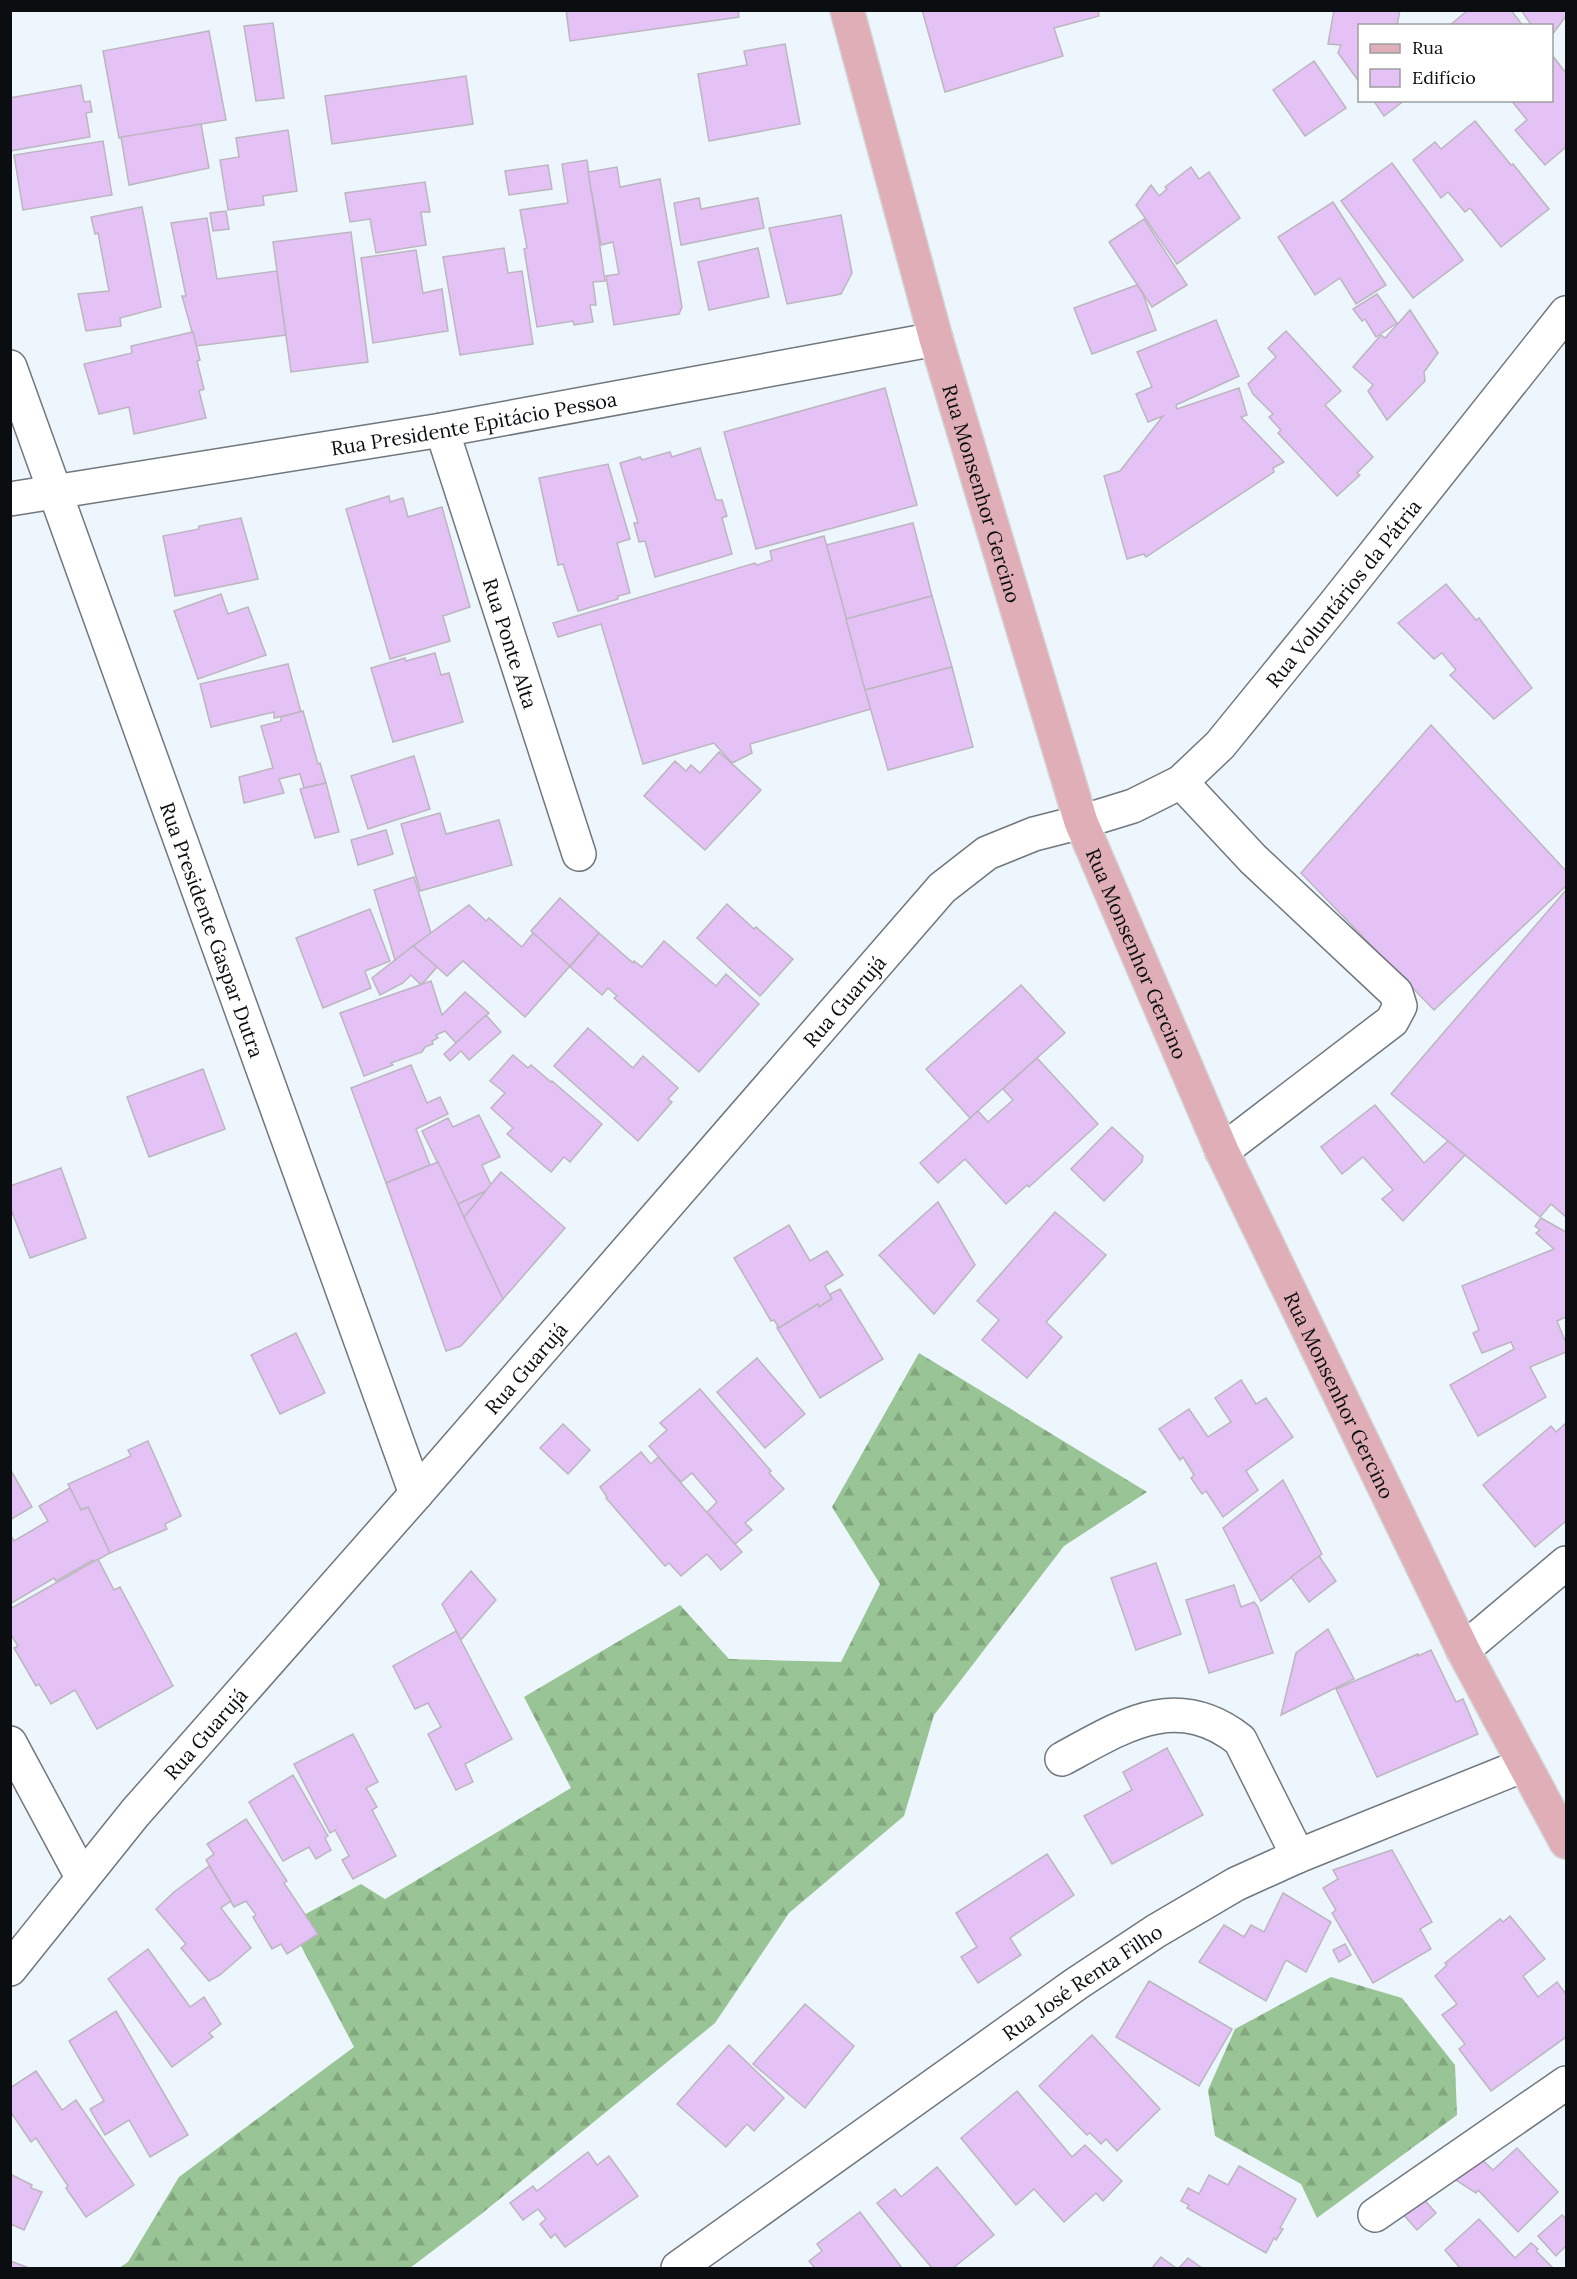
<svg xmlns="http://www.w3.org/2000/svg" width="1577" height="2279" viewBox="0 0 1577 2279" font-family="Lora,serif">
	<defs>
		<pattern id="forest-firs" width="22" height="20" patternUnits="userSpaceOnUse" patternTransform="scale(1.5)"><rect width="22" height="20" fill="#99c495"/><path d="M5 1l3.5 6h-7zM16 11l3.5 6h-7z" fill="#82a77f"/></pattern>
	</defs>
	<rect width="100%" height="100%" fill="#edf6fd"/>
	<g fill="url(#forest-firs)">
		<path d="M919 1353 1147 1492 1064 1546 934 1715 904 1816 789 1913 715 2023 480 2215 410 2268H119L128 2262 179 2177 354 2047 289 1923 361 1884 385 1899 571 1788 524 1697 680 1605 729 1659 841 1662 880 1584 832 1507Z"/>
		<path d="M1331 1977 1402 1998 1455 2065 1457 2115 1317 2218 1301 2184 1215 2136 1208 2090 1235 2029Z"/>
	</g>
	<g fill="#e4c2f6" stroke="#bcb6bf" stroke-width="1.5">
		<path d="M566 10H738L739 17 570 41Z"/>
		<path d="M922 10H1098L1099 16 1054 28 1063 56 945 92Z"/>
		<path d="M1334 10H1400L1397 26H1360V83L1338 53 1341 45 1328 44Z"/>
		<path d="M1468 10H1511L1523 26H1449Z"/>
		<path d="M1521 10H1566V16L1552 35V26H1532Z"/>
		<path d="M273 23 284 98 256 101 244 26Z"/>
		<path d="M209 31 226 120 119 138 103 51Z"/>
		<path d="M785 44 800 124 709 141 698 74 747 65 744 51Z"/>
		<path d="M1552 55 1566 73V147L1545 165 1515 130 1527 120 1511 100H1552Z"/>
		<path d="M1314 61 1346 108 1305 136 1273 90Z"/>
		<path d="M466 76 473 124 332 144 325 96Z"/>
		<path d="M81 85 84 102 90 101 92 112 86 113 90 137 10 151V98Z"/>
		<path d="M1373 100H1405L1384 116Z"/>
		<path d="M1475 121 1511 165 1513 164 1549 209 1501 247 1470 208 1465 212 1448 192 1441 198 1413 160 1435 142 1441 149Z"/>
		<path d="M201 124 209 168 129 185 121 137Z"/>
		<path d="M288 130 297 191 263 196 264 205 228 210 220 160 239 157 236 138Z"/>
		<path d="M103 141 112 195 23 210 14 155Z"/>
		<path d="M587 160 605 281 593 282 596 305H590L593 322 574 325 573 321 537 327 524 249 527 248 520 210 568 203 562 164Z"/>
		<path d="M1392 163 1463 260 1413 298 1341 201Z"/>
		<path d="M548 165 552 189 509 195 505 171Z"/>
		<path d="M617 167 620 187 660 179 682 307 679 314 614 325 606 276 619 274 613 242 601 245 588 172Z"/>
		<path d="M1191 167 1199 179 1209 172 1240 218 1177 264 1136 205 1151 185 1159 196 1167 189 1165 187Z"/>
		<path d="M425 182 430 212H421L426 245 376 253 370 219 350 222 345 193Z"/>
		<path d="M699 198 701 209 758 198 764 228 681 245 674 203Z"/>
		<path d="M1333 202 1386 285 1356 304 1340 278 1315 295 1278 237Z"/>
		<path d="M142 207 161 307 120 318 121 326 86 331 78 294 109 291 98 233 95 234 91 217Z"/>
		<path d="M226 211 229 229 213 231 210 213Z"/>
		<path d="M841 215 852 273 841 294 787 304 769 228Z"/>
		<path d="M207 218 217 279 277 271 286 335 196 346 182 296H186L171 223Z"/>
		<path d="M1144 219 1187 285 1152 307 1109 242Z"/>
		<path d="M351 232 368 362 291 372 273 242Z"/>
		<path d="M504 248 508 273 522 271 533 344 460 355 443 257Z"/>
		<path d="M758 248 769 297 709 310 698 262Z"/>
		<path d="M416 250 423 293 442 289 448 331 373 343 361 258Z"/>
		<path d="M1137 285 1143 294 1156 330 1092 354 1074 308Z"/>
		<path d="M1377 294 1397 323 1376 337 1365 319 1362 321 1353 309Z"/>
		<path d="M1410 310 1438 353 1424 372 1425 381 1387 420 1368 391 1373 385 1353 367 1381 335 1385 338Z"/>
		<path d="M1216 320 1239 376 1176 405 1177 409 1239 388 1247 415 1241 417 1284 462 1273 468 1274 472 1146 557 1144 554 1127 559 1104 476 1120 471 1163 416 1148 422 1136 394 1152 387 1137 352Z"/>
		<path d="M1286 331 1341 391 1325 405 1373 457 1357 473 1360 475 1337 496 1278 433 1281 430 1269 417 1273 414 1253 394 1248 384 1276 357 1268 348Z"/>
		<path d="M193 332 200 360 197 361 204 389 199 391 206 418 134 434 129 407 99 414 84 364 132 353 131 346Z"/>
		<path d="M885 388 917 505 756 549 724 432Z"/>
		<path d="M700 448 716 500H722L727 516 722 518 732 554 655 577 645 541 639 542 634 523H638L620 463 640 457 642 460 670 452 672 457Z"/>
		<path d="M608 464 630 539 617 543 630 593 618 596V599L578 611 563 564 558 565 539 478Z"/>
		<path d="M389 496 390 502 403 498 408 517 442 507 470 607 443 616 450 641 390 659 346 509Z"/>
		<path d="M241 518 258 579 175 596 163 536 199 529V526Z"/>
		<path d="M913 523 932 596 846 619 826 545Z"/>
		<path d="M824 536 871 709 750 744 752 753 732 763 714 743 643 764 601 624 558 637 553 623 755 563 757 565 772 560 770 551Z"/>
		<path d="M1446 584 1476 620 1479 618 1532 688 1494 719 1450 675 1456 670 1442 653 1434 659 1398 623Z"/>
		<path d="M221 594 228 614 248 607 266 655 198 679 174 611Z"/>
		<path d="M932 596 952 667 865 690 846 619Z"/>
		<path d="M435 653 441 675 449 673 463 722 393 742 371 668 405 658 406 661Z"/>
		<path d="M288 664 301 712 274 718V712L211 727 200 684Z"/>
		<path d="M952 667 973 747 888 770 865 690Z"/>
		<path d="M303 711 318 764 320 763 326 783 304 788 300 774 279 779 284 793 244 803 239 777 273 768 261 726 281 721V717Z"/>
		<path d="M1431 725 1566 871V886L1434 1010 1301 873Z"/>
		<path d="M719 752 761 790 705 850 644 796 675 761 686 771 691 765 700 773Z"/>
		<path d="M414 756 430 809 368 829 351 776Z"/>
		<path d="M326 783 339 832 315 838 300 789Z"/>
		<path d="M440 813 446 834 499 820 512 865 420 891 401 824Z"/>
		<path d="M386 830 393 854 358 865 351 840Z"/>
		<path d="M414 877 431 933 395 960 374 890Z"/>
		<path d="M1566 890V1217L1551 1204 1540 1217 1391 1094Z"/>
		<path d="M560 898 599 933 570 966 531 931Z"/>
		<path d="M727 904 754 929 756 927 793 959 760 996 697 938Z"/>
		<path d="M469 905 486 921 489 918 522 947 533 933 570 966 525 1017 463 961 447 976 413 946Z"/>
		<path d="M370 909 390 961 365 971 371 988 323 1008 296 938Z"/>
		<path d="M599 933 633 963 634 961 642 967 664 941 716 986 726 974 759 1004 699 1072 614 998 617 996 608 988 602 995 570 967Z"/>
		<path d="M413 946 437 967 423 983 420 984 411 975 403 983 380 995 372 978Z"/>
		<path d="M431 981 442 1015 465 992 489 1013 456 1043 445 1031 436 1035 438 1038 432 1041 433 1044 425 1047 422 1052 391 1063 393 1065 364 1076 340 1013Z"/>
		<path d="M1021 985 1065 1033 970 1118 926 1069Z"/>
		<path d="M486 1015 501 1032 469 1060 461 1051 450 1061 444 1054Z"/>
		<path d="M588 1028 633 1068 643 1056 678 1088 668 1099 672 1102 638 1141 554 1066Z"/>
		<path d="M513 1055 528 1068 531 1065 551 1082 552 1081 602 1124 570 1162 564 1157 551 1172 507 1134 513 1128 491 1108 505 1093 490 1081Z"/>
		<path d="M1037 1058 1098 1124 1029 1187 1027 1185 1006 1204 965 1159 938 1183 920 1163 978 1111 988 1122 1013 1100 1003 1089Z"/>
		<path d="M411 1065 427 1103 440 1097 448 1114 416 1129 430 1165 386 1183 351 1088Z"/>
		<path d="M203 1069 225 1129 149 1157 127 1097Z"/>
		<path d="M1375 1105 1424 1163 1448 1141 1465 1155 1403 1221 1382 1199 1393 1190 1363 1157 1342 1174 1321 1147Z"/>
		<path d="M479 1115 500 1157 482 1165 491 1185 486 1191 458 1204 422 1131 448 1118 453 1127Z"/>
		<path d="M1112 1127 1143 1156 1142 1162 1104 1201 1071 1169Z"/>
		<path d="M438 1162 503 1299 461 1346 446 1351 386 1183Z"/>
		<path d="M61 1168 86 1238 30 1258 10 1207V1186Z"/>
		<path d="M501 1172 565 1228 503 1299 464 1217Z"/>
		<path d="M486 1191 464 1217 458 1204Z"/>
		<path d="M938 1202 975 1265 934 1314 879 1255Z"/>
		<path d="M1055 1212 1106 1255 1046 1322 1062 1337 1027 1378 982 1340 999 1320 977 1301Z"/>
		<path d="M1541 1218 1566 1232V1317L1557 1321 1566 1343V1352L1530 1367 1546 1397 1478 1436 1450 1385 1514 1349 1511 1342 1482 1353 1473 1333 1479 1330 1462 1286 1554 1249 1536 1233 1540 1230 1535 1226Z"/>
		<path d="M789 1225 810 1261 827 1251 843 1275 825 1286 832 1299 819 1307 818 1304 779 1328 774 1320 771 1321 734 1258Z"/>
		<path d="M840 1289 883 1359 820 1398 777 1328 778 1326 779 1328 818 1304 819 1307 832 1299 830 1294Z"/>
		<path d="M296 1333 325 1393 280 1414 251 1355Z"/>
		<path d="M757 1358 805 1414 765 1448 717 1392Z"/>
		<path d="M1241 1380 1256 1404 1266 1398 1293 1437 1246 1471 1258 1490 1223 1517 1206 1491 1202 1494 1191 1478 1194 1475 1183 1457 1180 1460 1159 1429 1189 1409 1208 1437 1231 1422 1215 1398Z"/>
		<path d="M700 1389 771 1471 769 1473 784 1489 745 1523 752 1530 735 1544 707 1512 717 1502 692 1473 681 1482 649 1446 667 1430 660 1423Z"/>
		<path d="M1566 1423V1521L1535 1547 1483 1485 1551 1426 1556 1432Z"/>
		<path d="M563 1424 590 1450 568 1474 540 1448Z"/>
		<path d="M148 1441 181 1516 165 1524 167 1529 110 1553 88 1507 81 1510 68 1484 131 1456 128 1450Z"/>
		<path d="M641 1452 651 1464 658 1457 742 1552 721 1570 707 1554 681 1576 669 1563 665 1566 606 1498 607 1497 600 1487Z"/>
		<path d="M10 1469 32 1507 10 1520Z"/>
		<path d="M1283 1480 1322 1554 1261 1601 1223 1528Z"/>
		<path d="M70 1488 81 1510 88 1507 110 1553 94 1562 93 1560 56 1581 54 1578 10 1604V1534L14 1541 48 1521 39 1506Z"/>
		<path d="M1319 1556 1336 1581 1309 1602 1291 1577Z"/>
		<path d="M98 1559 114 1590 120 1587 173 1686 97 1729 75 1690 51 1704 39 1684 36 1686 14 1648 18 1646 10 1633V1609Z"/>
		<path d="M1156 1563 1181 1634 1136 1650 1111 1578Z"/>
		<path d="M471 1571 496 1600 461 1640 442 1604Z"/>
		<path d="M1234 1585 1241 1607 1254 1602 1258 1607 1273 1653 1209 1673 1186 1600Z"/>
		<path d="M1328 1629 1354 1679 1281 1715 1296 1653Z"/>
		<path d="M456 1631 512 1739 465 1764 473 1782 456 1790 428 1734 441 1727 428 1703 415 1709 393 1666Z"/>
		<path d="M1431 1650 1456 1702 1463 1699 1478 1734 1377 1777 1336 1689 1418 1654V1656Z"/>
		<path d="M353 1734 378 1782 366 1788 377 1807 372 1810 396 1856 353 1879 342 1860 349 1856 335 1830 330 1833 294 1764Z"/>
		<path d="M1167 1748 1203 1815 1112 1864 1084 1816 1132 1790 1123 1772Z"/>
		<path d="M293 1775 328 1836 325 1838 331 1850 316 1859 309 1847 283 1861 249 1802Z"/>
		<path d="M246 1819 287 1881 284 1883 318 1934 287 1954 281 1944 272 1949 253 1917 256 1915 246 1901 234 1907 206 1860 214 1854 207 1844Z"/>
		<path d="M1392 1850 1432 1922 1420 1929 1431 1949 1373 1983 1332 1913 1336 1910 1323 1888 1338 1879 1333 1870Z"/>
		<path d="M1047 1854 1074 1895 1010 1938 1021 1955 978 1983 961 1957 977 1947 956 1913Z"/>
		<path d="M209 1866 231 1901 221 1908 251 1948 220 1975 209 1981 181 1948 186 1944 156 1909 174 1892Z"/>
		<path d="M1283 1893 1331 1922 1306 1972 1286 1960 1266 2001 1199 1962 1224 1925 1244 1937 1251 1925 1264 1932Z"/>
		<path d="M1510 1916 1545 1959 1523 1976 1538 1997 1557 1982 1566 1994V2037L1491 2091 1459 2049 1465 2044 1442 2015 1457 2004 1435 1976 1447 1965 1445 1963 1500 1919 1503 1922Z"/>
		<path d="M1345 1944 1351 1955 1339 1962 1333 1950Z"/>
		<path d="M148 1949 190 2007 204 1997 221 2024 209 2033 213 2037 172 2067 108 1979Z"/>
		<path d="M1149 1981 1232 2029 1199 2086 1116 2037Z"/>
		<path d="M805 2004 854 2046 805 2108 753 2064Z"/>
		<path d="M116 2011 188 2135 150 2157 129 2120 105 2135 90 2109 104 2101 69 2041Z"/>
		<path d="M1092 2035 1160 2109 1117 2151 1106 2139 1101 2144 1090 2133 1087 2135 1039 2086Z"/>
		<path d="M729 2045 784 2098 754 2131 747 2124 726 2147 677 2104Z"/>
		<path d="M36 2071 62 2110 76 2100 134 2185 86 2217 66 2188 68 2186 36 2138 31 2142 10 2111V2088Z"/>
		<path d="M1017 2091 1072 2157 1085 2145 1122 2181 1103 2201 1096 2193 1064 2222 1034 2189 1016 2205 961 2138Z"/>
		<path d="M1517 2148 1558 2192 1518 2232 1478 2190 1476 2193 1451 2177 1476 2154 1493 2170Z"/>
		<path d="M588 2152 597 2165 609 2156 638 2196 565 2247 555 2234 551 2238 540 2224 546 2219 538 2209 523 2220 510 2203 533 2186 537 2191Z"/>
		<path d="M1239 2166 1296 2199 1280 2228 1283 2229 1276 2240 1274 2238 1266 2253 1187 2208 1189 2205 1181 2201 1188 2188 1199 2194 1209 2175 1228 2185Z"/>
		<path d="M937 2167 994 2235 953 2268H932L877 2203 895 2189 901 2197Z"/>
		<path d="M10 2174 32 2185 31 2188 42 2192 24 2230 13 2225 10 2226Z"/>
		<path d="M1421 2196 1436 2213 1417 2230 1401 2212Z"/>
		<path d="M860 2212 902 2268H815L809 2261 822 2251 817 2244Z"/>
		<path d="M1562 2215 1566 2219V2246L1556 2256 1538 2236Z"/>
		<path d="M1479 2219 1515 2258 1531 2243 1538 2249 1536 2251 1553 2268H1460L1445 2250Z"/>
		<path d="M1161 2257 1176 2268H1152Z"/>
		<path d="M1188 2258 1202 2268H1179Z"/>
		<path d="M10 2261 27 2267V2268H10Z"/>
	</g>
	<g fill="none" stroke-linecap="round" stroke-linejoin="round">
		<defs>
			<g id="minor">
				<path id="s1" d="M10 367 416 1494"/>
				<path id="s2" d="M442 430 579 854"/>
				<path id="s3" d="M10 499 442 430 936 339"/>
				<path d="M1181 782 1253 859 1396 993 1400 1006 1392 1021 1222 1151"/>
				<path d="M1463 1650 1566 1563"/>
				<path d="M10 1743 82 1877"/>
				<path d="M1062 1759C1123 1726 1176 1690 1240 1740L1298 1856"/>
				<path id="s4" d="M10 1969 135 1813 416 1494 942 888 987 853 1034 834 1081 822 1133 806 1181 782 1220 745 1334 605 1566 313"/>
				<path d="M1375 2215 1566 2083"/>
				<path id="s5" d="M678 2268 1076 1984 1156 1931 1236 1884 1298 1856 1524 1765"/>
			</g>
			<g id="major">
				<path id="s6" d="M847 10 936 339 1081 822 1222 1151 1463 1650 1566 1842"/>
			</g>
		</defs>
		<use href="#minor" stroke="#70777e" stroke-width="36"/>
		<use href="#major" stroke="#d3d4d4" stroke-width="36"/>
		<use href="#minor" stroke="#fff" stroke-width="33"/>
		<use href="#major" stroke="#e0aeb6" stroke-width="33"/>
	</g>
	<g text-anchor="middle" dominant-baseline="central" stroke-width="4.5" stroke-linejoin="round" paint-order="stroke">
		<g font-size="20" fill="#0b0e11" stroke="#fff">
			<text stroke="none"><textPath href="#s3" startOffset="470">Rua Presidente Epitácio Pessoa</textPath></text>
			<text stroke="none"><textPath href="#s6" startOffset="502">Rua Monsenhor Gercino</textPath></text>
			<text stroke="none"><textPath href="#s4" startOffset="1941">Rua Voluntários da Pátria</textPath></text>
			<text stroke="none"><textPath href="#s2" startOffset="224">Rua Ponte Alta</textPath></text>
			<text stroke="none"><textPath href="#s1" startOffset="598">Rua Presidente Gaspar Dutra</textPath></text>
			<text stroke="none"><textPath href="#s6" startOffset="988">Rua Monsenhor Gercino</textPath></text>
			<text stroke="none"><textPath href="#s4" startOffset="1278">Rua Guarujá</textPath></text>
			<text stroke="none"><textPath href="#s4" startOffset="792">Rua Guarujá</textPath></text>
			<text stroke="none"><textPath href="#s6" startOffset="1474">Rua Monsenhor Gercino</textPath></text>
			<text stroke="none"><textPath href="#s4" startOffset="306">Rua Guarujá</textPath></text>
			<text stroke="none"><textPath href="#s5" startOffset="495">Rua José Renta Filho</textPath></text>
		</g>
	</g>
	<rect width="1577" height="2279" fill="none" stroke="#0b0e11" stroke-width="24"/>
	<rect x="1358" y="24" width="195" height="78" fill="#ffffff" stroke="#9d9fa0" stroke-width="1.5"/>
	<rect x="1370" y="44" width="30" height="9" fill="#e0aeb6" stroke="#9d9fa0" stroke-width="1.5"/>
	<text x="1412" y="54" font-size="18" fill="#0b0e11">Rua</text>
	<rect x="1370" y="69" width="30" height="18" fill="#e4c2f6" stroke="#9d9fa0" stroke-width="1.5"/>
	<text x="1412" y="84" font-size="18" fill="#0b0e11">Edifício</text>
</svg>
